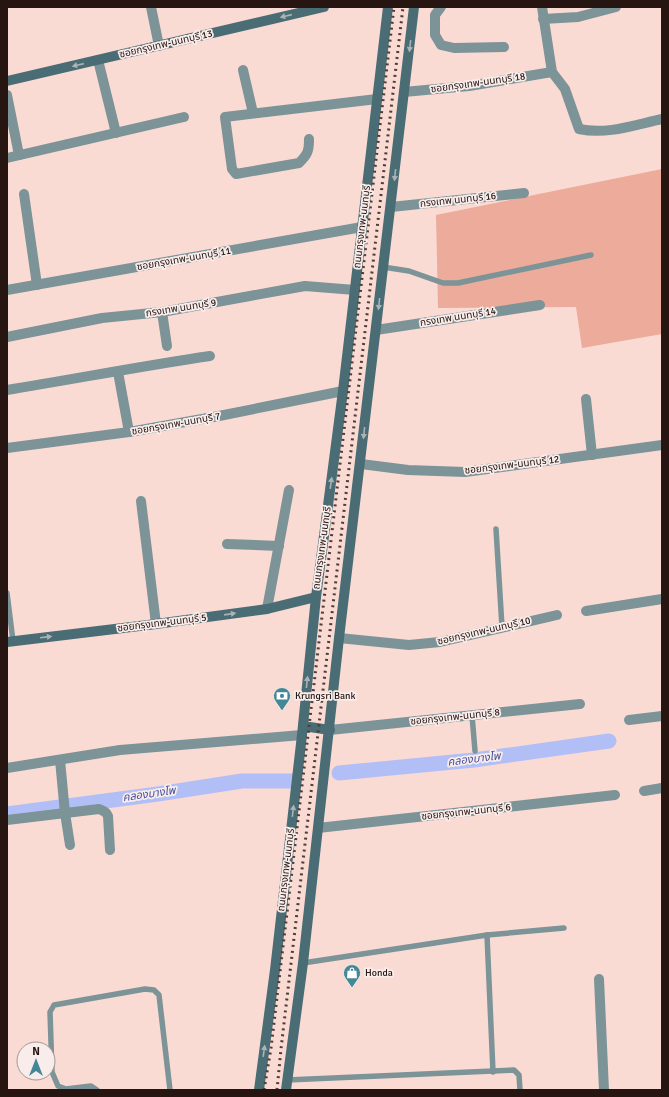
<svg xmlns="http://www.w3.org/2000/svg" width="669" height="1097" viewBox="0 0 669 1097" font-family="Signika,'Noto Sans Thai',sans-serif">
	<rect width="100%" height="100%" fill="#fadbd3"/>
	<path fill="#ecab9b" d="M662 169V334L582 348 576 307 438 308 436 215Z"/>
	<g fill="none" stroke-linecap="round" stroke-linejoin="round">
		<g stroke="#b2bff6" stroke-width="15">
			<path d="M339 773 474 760 609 741"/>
			<path d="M7 814 158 794 242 781H292"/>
		</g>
		<g stroke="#7c9398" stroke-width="5.5">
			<path d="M383 267 409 271 443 283H458L591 255"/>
			<path d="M496 529 502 627"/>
			<path d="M7 593 13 641"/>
			<path d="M472 715 475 751"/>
			<path d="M487 935 493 1072"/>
			<path d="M303 963 487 935 564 928"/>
			<path d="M287 1080 514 1070 519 1075 520 1090"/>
			<path d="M97 1090 91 1086 66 1089 58 1086 52 1072 50 1012 54 1005 145 989 154 990 159 995 170 1090"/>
		</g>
		<g stroke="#7c9398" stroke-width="10">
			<path d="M151 7 159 46"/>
			<path d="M441 7 435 15V35L441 45 454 48 504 47"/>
			<path d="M542 7 552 72 565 89 579 129C607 135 634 125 662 119"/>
			<path d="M543 19 578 17 616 7"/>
			<path d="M98 60 116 133"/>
			<path d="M243 70 253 113"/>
			<path d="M404 92 469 86 552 72"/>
			<path d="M7 95 19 155"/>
			<path d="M309 139C309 151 308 154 299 163L236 174 232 169 225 117 377 99"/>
			<path d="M7 158 184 117"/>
			<path d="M24 194 37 285"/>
			<path d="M391 207 524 193"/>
			<path d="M7 290 362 227"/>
			<path d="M162 312 167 346"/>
			<path d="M376 330 540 305"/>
			<path d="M7 337 102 318 162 312 305 286 355 290"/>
			<path d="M118 372 129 432"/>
			<path d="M7 390C75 379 142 366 210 356"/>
			<path d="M586 399 592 455"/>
			<path d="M7 448 129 432 219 416 343 391"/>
			<path d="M361 464 408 470 465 472 662 445"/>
			<path d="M141 501 156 624"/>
			<path d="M227 544 279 546"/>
			<path d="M267 609 289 490"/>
			<path d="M586 611 662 599"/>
			<path d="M339 638 409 645 440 642 557 615"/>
			<path d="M629 720 662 716"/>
			<path d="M330 730 580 704"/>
			<path d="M60 760 65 813 70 845"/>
			<path d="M7 768 120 750 302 735"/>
			<path d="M644 791 662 788"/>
			<path d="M7 820 99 809C103 811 106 811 108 816L110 850"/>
			<path d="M318 828 615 795"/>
			<path d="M599 979 604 1090"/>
		</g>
		<g stroke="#4a6c74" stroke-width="10">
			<path d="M7 81 324 7"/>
			<path d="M7 642 156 624 267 609 316 597"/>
			<path d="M303 726 330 730"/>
			<path d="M259 1090 275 970 302 735 316 597 343 391 388 7"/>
			<path d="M286 1090 303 963 339 638 414 7"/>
		</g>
		<g stroke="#513d38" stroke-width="3" stroke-dasharray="2 4" stroke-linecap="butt">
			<path d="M264 1090 271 1048 394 7"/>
			<path d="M277 1090 281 1049 403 7"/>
		</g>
	</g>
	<defs><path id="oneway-solid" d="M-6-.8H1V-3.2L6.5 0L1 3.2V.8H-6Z"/></defs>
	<g fill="#aab3b5">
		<use href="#oneway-solid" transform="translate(286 16) rotate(167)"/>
		<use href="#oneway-solid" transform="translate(410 46) rotate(97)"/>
		<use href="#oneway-solid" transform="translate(78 65) rotate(167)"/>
		<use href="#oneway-solid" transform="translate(395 175) rotate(96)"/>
		<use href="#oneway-solid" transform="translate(379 304) rotate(96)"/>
		<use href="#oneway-solid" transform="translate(364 433) rotate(96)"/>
		<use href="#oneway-solid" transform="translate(331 483) rotate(-82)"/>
		<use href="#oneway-solid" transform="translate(230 614) rotate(-8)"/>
		<use href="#oneway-solid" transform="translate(46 637) rotate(-7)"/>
		<use href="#oneway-solid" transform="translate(307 682) rotate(-84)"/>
		<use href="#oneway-solid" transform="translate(293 811) rotate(-83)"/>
		<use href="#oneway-solid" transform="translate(264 1051) rotate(-82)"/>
	</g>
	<defs>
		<symbol id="bank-pin" viewBox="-11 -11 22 30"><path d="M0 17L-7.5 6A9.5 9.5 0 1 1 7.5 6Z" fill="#448796" stroke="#f8edeb"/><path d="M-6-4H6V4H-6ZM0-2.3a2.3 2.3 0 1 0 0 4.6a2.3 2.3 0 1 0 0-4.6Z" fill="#fff"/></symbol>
		<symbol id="shop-pin" viewBox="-11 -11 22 30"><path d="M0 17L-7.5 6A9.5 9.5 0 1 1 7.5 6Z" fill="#448796" stroke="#f8edeb"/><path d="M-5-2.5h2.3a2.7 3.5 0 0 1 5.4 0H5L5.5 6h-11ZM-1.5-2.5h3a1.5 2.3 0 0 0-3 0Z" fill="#fff"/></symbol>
	</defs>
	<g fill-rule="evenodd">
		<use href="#bank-pin" x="272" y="686" width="20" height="27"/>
		<use href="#shop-pin" x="342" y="963" width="20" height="27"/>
	</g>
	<g text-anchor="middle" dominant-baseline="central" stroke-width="3.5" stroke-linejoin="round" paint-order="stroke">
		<g font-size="10" fill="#261511" stroke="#f8edeb">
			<text transform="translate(166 44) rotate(-13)">ซอยกรุงเทพ-นนทบุรี 13</text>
			<text transform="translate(478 83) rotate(-8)">ซอยกรุงเทพ-นนทบุรี 18</text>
			<text transform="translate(458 200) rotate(-6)">กรงเทพ นนทบุรี 16</text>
			<text transform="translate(362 227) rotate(-83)">ถนนกรุงเทพ-นนทบุรี</text>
			<text transform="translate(184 259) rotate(-10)">ซอยกรุงเทพ-นนทบุรี 11</text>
			<text transform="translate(181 308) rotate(-9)">กรงเทพ นนทบุรี 9</text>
			<text transform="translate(458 317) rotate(-9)">กรงเทพ นนทบุรี 14</text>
			<text transform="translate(176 424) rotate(-10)">ซอยกรุงเทพ-นนทบุรี 7</text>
			<text transform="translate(512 465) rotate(-7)">ซอยกรุงเทพ-นนทบุรี 12</text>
			<text transform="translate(322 548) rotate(-82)">ถนนกรุงเทพ-นนทบุรี</text>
			<text transform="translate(162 623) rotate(-7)">ซอยกรุงเทพ-นนทบุรี 5</text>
			<text transform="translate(484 631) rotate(-13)">ซอยกรุงเทพ-นนทบุรี 10</text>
			<text transform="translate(455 717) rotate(-6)">ซอยกรุงเทพ-นนทบุรี 8</text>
			<text transform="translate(466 812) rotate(-6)">ซอยกรุงเทพ-นนทบุรี 6</text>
			<text transform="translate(286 870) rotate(-83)">ถนนกรุงเทพ-นนทบุรี</text>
		</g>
		<g font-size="10" fill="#261511" stroke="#f8edeb" text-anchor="start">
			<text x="295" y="696">Krungsri Bank</text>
			<text x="365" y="973">Honda</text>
		</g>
		<g font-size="11" font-style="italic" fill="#434e9e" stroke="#f8edeb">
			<text transform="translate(474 759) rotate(-7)">คลองบางโพ</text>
			<text transform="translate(149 794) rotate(-8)">คลองบางโพ</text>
		</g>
	</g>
	<rect width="669" height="1097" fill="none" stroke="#261511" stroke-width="16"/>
	<g transform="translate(36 1061)"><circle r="19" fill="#f8edeb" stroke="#a49794"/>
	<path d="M0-3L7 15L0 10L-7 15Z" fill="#448796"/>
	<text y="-6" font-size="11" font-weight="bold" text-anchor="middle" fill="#261511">N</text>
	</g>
</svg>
